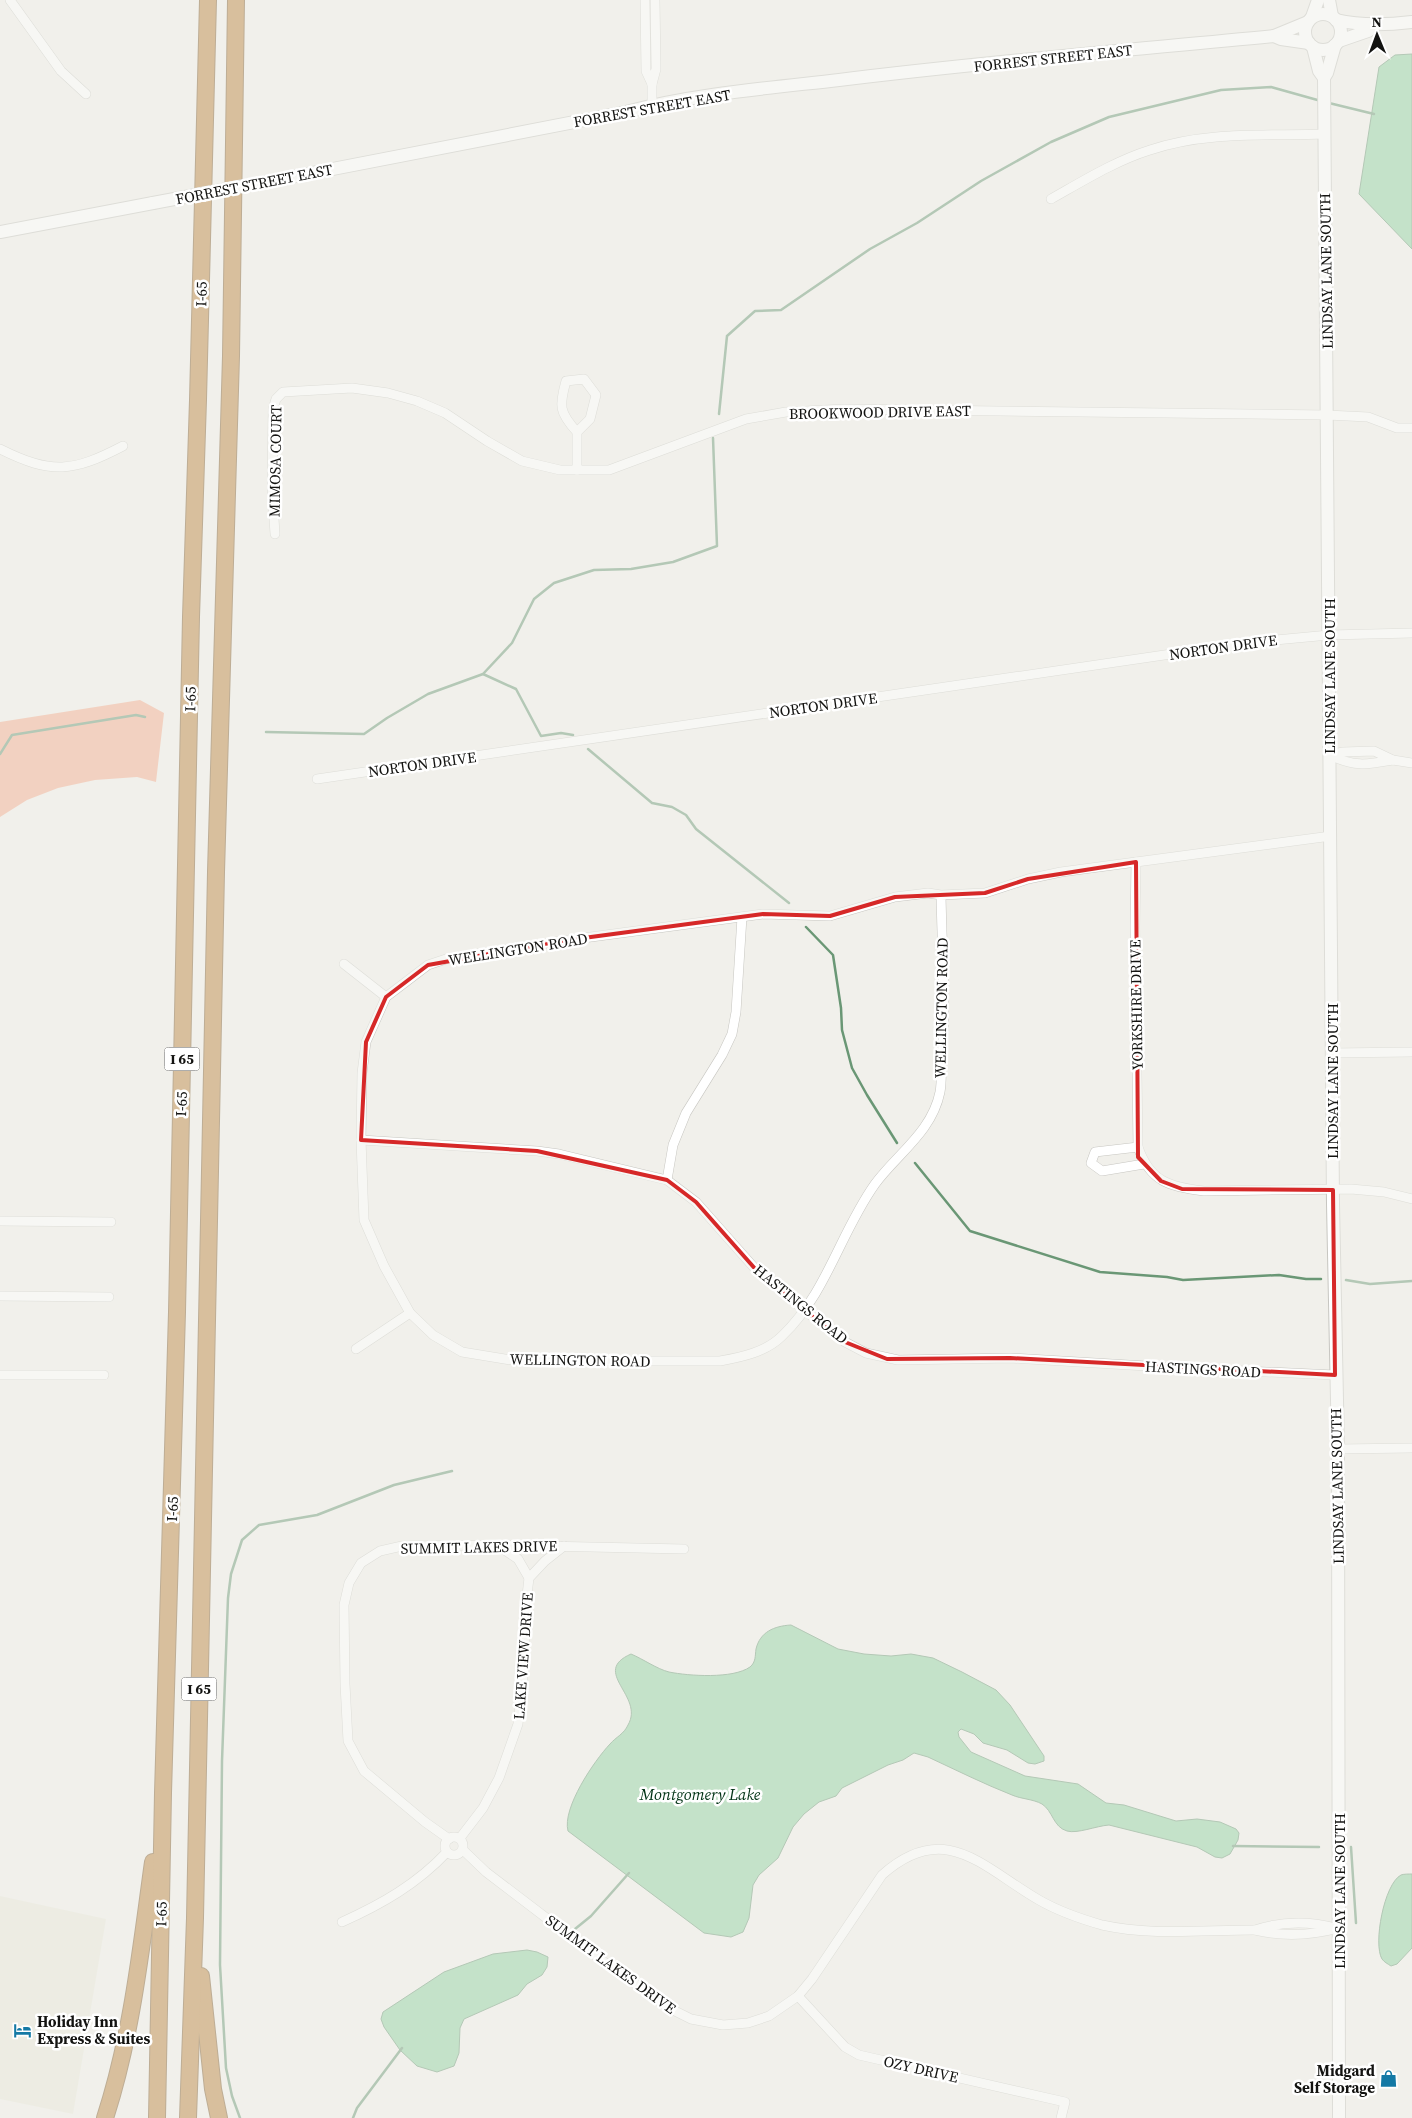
<svg xmlns="http://www.w3.org/2000/svg" width="1412" height="2118" viewBox="0 0 1412 2118" font-family="'Source Serif 4',serif">
	<rect width="100%" height="100%" fill="#f1f0eb"/>
	<path fill="#e9e7da" d="M0 1896 106 1919 73 2114 0 2099Z"/>
	<path fill="#f4ac8f" d="M140 700 164 713 156 782 137 777 95 780 58 788 27 800 0 817V722Z"/>
	<g fill="#8fd0a0" stroke="#6a9775">
		<path d="M1412 54V249L1359 194 1379 67 1395 55Z"/>
		<path d="M791 1625 838 1649 864 1654 891 1656 911 1654 933 1658 962 1672 996 1690 1010 1705 1044 1756V1761L1035 1764 1028 1763 1007 1750 983 1743 974 1734 961 1729 958 1732 959 1737 971 1752 1025 1776 1078 1784 1106 1803 1124 1805 1176 1821 1197 1819 1220 1822 1236 1829 1239 1833 1238 1840 1230 1854 1222 1858 1215 1857 1197 1847 1109 1825C1096 1826 1077 1834 1067 1831 1053 1827 1053 1811 1042 1804 1033 1799 1021 1799 1012 1795 984 1784 956 1770 928 1757L914 1753 903 1760 888 1765 842 1788 836 1796 819 1802 804 1814 793 1827 778 1858 759 1875 753 1885 749 1918 743 1932 731 1937 704 1933 568 1831C562 1808 594 1761 610 1744 616 1737 624 1734 628 1725 645 1696 590 1672 631 1654 643 1659 657 1669 669 1672 689 1676 733 1679 750 1667 756 1662 755 1656 756 1649 760 1632 774 1626 791 1625Z"/>
		<path d="M1412 1874V1948L1397 1964 1391 1966C1388 1964 1384 1962 1382 1959 1373 1944 1384 1884 1401 1875 1403 1874 1409 1874 1412 1874Z"/>
		<path d="M527 1950 537 1952 548 1957 547 1967 542 1975 527 1984 518 1995 464 2019 460 2028 459 2053 454 2066 437 2072 417 2066 400 2050 384 2027 381 2019 383 2012 444 1972 493 1954Z"/>
	</g>
	<g fill="none" stroke-linecap="round" stroke-linejoin="round">
		<g stroke="#6a9775" stroke-width="2.5">
			<path d="M1329 103 1374 114"/>
			<path d="M719 414 727 336 755 311 781 310 870 249 917 223 981 181 1051 142 1109 117 1221 90 1271 87 1321 101"/>
			<path d="M483 674 516 689 541 736 561 733 573 735"/>
			<path d="M266 732 364 734 387 718 428 694 483 674 512 643 534 599 554 583 594 570 631 569 673 562 717 546 713 438"/>
			<path d="M588 749 652 803 672 807 686 815 696 829 789 903"/>
			<path d="M0 754 12 735 136 715 145 717"/>
			<path d="M806 927 833 955 841 1008 842 1030 852 1068 867 1095 897 1143"/>
			<path d="M915 1163 970 1231 1100 1272 1167 1277 1183 1280 1279 1275 1306 1279H1321"/>
			<path d="M1346 1280 1370 1284 1412 1281"/>
			<path d="M1233 1846 1319 1847"/>
			<path d="M1351 1847 1356 1923"/>
			<path d="M575 1929 591 1916 629 1873"/>
			<path d="M240 2118 232 2096 226 2068 220 1965 222 1761 228 1598 231 1574 242 1540 259 1525 317 1515 394 1485 452 1471"/>
			<path d="M353 2118 357 2108 402 2048"/>
		</g>
		<defs>
			<g id="street">
				<path d="M10 0 61 71 86 94"/>
				<path d="M645 0 646 71 652 84"/>
				<path d="M652 105V84L656 69 655 0"/>
				<path d="M1051 199C1083 181 1115 161 1150 150 1205 131 1267 136 1324 134"/>
				<path d="M577 432C559 412 559 406 566 381L584 379 596 395 590 419 577 432V470"/>
				<path d="M0 449C52 475 73 472 123 446"/>
				<path d="M275 534 272 488 273 409 276 399 283 392 352 388 388 393 417 401 445 413 487 441 522 461 560 470H609L746 419 786 412 844 409 1327 415 1368 417 1397 428H1412"/>
				<path d="M1329 755 1343 752 1374 751 1393 760 1412 763"/>
				<path d="M1329 755C1356 767 1365 765 1393 760"/>
				<path d="M317 779 1253 642 1329 635 1412 633"/>
				<path d="M1136 862 1135 927 1138 1147C1150 1182 1170 1187 1204 1191L1351 1189 1384 1192 1412 1199"/>
				<path d="M941 895C942 949 946 1004 942 1058 941 1069 942 1081 940 1092 932 1132 897 1154 875 1184 840 1233 827 1293 782 1336 766 1352 742 1357 720 1361H517L462 1352 433 1335 410 1313 384 1266 364 1220 361 1140 362 1073 366 1042 386 997 428 965 449 958 561 941 763 914 830 916 895 897 928 893 941 895 985 893 1028 879 1061 872 1331 836"/>
				<path d="M344 964 386 997"/>
				<path d="M1332 1053 1412 1052"/>
				<path d="M361 1140 537 1151 559 1154 667 1180 696 1202 758 1272 804 1310 845 1342 866 1353 898 1360 1010 1358 1180 1368 1335 1375"/>
				<path d="M1138 1147 1095 1152 1091 1163 1102 1171 1144 1164"/>
				<path d="M667 1180 673 1145 686 1113 722 1055 732 1034 736 1012 742 917"/>
				<path d="M0 1221 111 1222"/>
				<path d="M0 1296 109 1297"/>
				<path d="M356 1349 410 1313"/>
				<path d="M0 1375H104"/>
				<path d="M1338 1449 1412 1448"/>
				<path d="M497 1545 518 1559 529 1578"/>
				<circle cx="454" cy="1846" r="9"/>
				<path d="M460 1838 483 1808 499 1778 518 1724 524 1668 525 1612 529 1578 545 1561 564 1546"/>
				<path d="M449 1839 425 1822 364 1771 348 1741 345 1684 344 1605 349 1583 361 1563 380 1551 402 1546 497 1545 684 1549"/>
				<path d="M463 1850 486 1872 608 1965 671 2009 691 2019 723 2025 748 2023 769 2016 798 1996 812 1979 882 1875C945 1819 982 1867 1039 1900 1058 1911 1081 1919 1102 1925 1151 1936 1204 1930 1254 1930 1283 1937 1309 1936 1339 1928"/>
				<path d="M342 1922C382 1904 417 1884 447 1852"/>
				<path d="M1255 1930C1282 1921 1309 1921 1336 1928"/>
				<path d="M798 1996 845 2047 859 2055 1065 2102 1061 2118"/>
			</g>
			<g id="secondary">
				<path d="M1329 0 1332 16"/>
				<circle cx="1323" cy="32" r="18"/>
				<path d="M1312 17 1318 0"/>
				<path d="M1336 20C1361 26 1387 25 1412 22"/>
				<path d="M1274 36 1281 39 1309 43"/>
				<path d="M1339 41 1368 31 1375 26"/>
				<path d="M1313 47 1319 71 1324 78 1333 1204 1338 1449 1339 2118"/>
				<path d="M1324 78 1327 73 1335 45"/>
				<path d="M281 179 626 112C694 94 769 88 839 80 983 62 1129 50 1274 36L1308 22"/>
				<path d="M0 232 153 203"/>
			</g>
			<g id="highway">
				<path d="M201 1976 213 2089 219 2118"/>
				<path d="M105 2118C132 2035 141 1948 153 1862"/>
				<path d="M157 2118 163 1793 177 1312 191 617 198 400 208 0"/>
				<path d="M188 2118 195 1918 216 872 231 356 236 0"/>
			</g>
		</defs>
		<use href="#street" stroke="#c7c6c1" stroke-width="10"/>
		<use href="#secondary" stroke="#c7c6c1" stroke-width="14"/>
		<use href="#highway" stroke="#805c2e" stroke-width="18"/>
		<use href="#street" stroke="#fff" stroke-width="9"/>
		<use href="#secondary" stroke="#fff" stroke-width="12"/>
		<use href="#highway" stroke="#ba833e" stroke-width="16"/>
		<defs>
			<path id="secondary-bridge" d="M153 203 281 179"/>
		</defs>
		<use href="#secondary-bridge" stroke="#c7c6c1" stroke-width="14" stroke-linecap="butt"/>
		<use href="#secondary-bridge" stroke="#fff" stroke-width="12"/>
	</g>
	<path d="M0 0H1412V2118H0ZM1136 862 1138 1157 1161 1181 1182 1189 1333 1190 1335 1375 1010 1358 887 1359 845 1342 804 1310 758 1272 696 1202 667 1180 537 1151 361 1140 366 1042 386 997 428 965 561 941 763 914 830 916 895 897 985 893 1028 879Z" fill="#f1f0eb" fill-opacity=".55" fill-rule="evenodd"/>
	<path fill="none" stroke="#d62828" stroke-width="4" stroke-linejoin="round" d="M1136 862 1138 1157 1161 1181 1182 1189 1333 1190 1335 1375 1010 1358 887 1359 845 1342 804 1310 758 1272 696 1202 667 1180 537 1151 361 1140 366 1042 386 997 428 965 561 941 763 914 830 916 895 897 985 893 1028 879Z"/>
	<defs>
		<symbol id="hotel-bare" viewBox="-9 -9 18 18"><path d="M-6-4.5h1.5V1H6V5H4.5V3h-9V5H-6ZM-4 0a1.8 1.8 0 1 1 3.6 0ZM.5 0V-2.5h3Q6-2.5 6 0Z" fill="#1479a5" stroke="#fff" stroke-width="2.5" paint-order="stroke"/></symbol>
		<symbol id="shop-bare" viewBox="-9 -9 18 18"><path d="M-5-2.5h2.3a2.7 3.5 0 0 1 5.4 0H5L5.5 6h-11ZM-1.5-2.5h3a1.5 2.3 0 0 0-3 0Z" fill="#1479a5" stroke="#fff" stroke-width="2.5" paint-order="stroke"/></symbol>
	</defs>
	<g fill-rule="evenodd">
		<use href="#hotel-bare" x="10" y="2018" width="25" height="25"/>
		<use href="#shop-bare" x="1376" y="2066" width="25" height="25"/>
	</g>
	<g text-anchor="middle" dominant-baseline="central" stroke-width="5" stroke-linejoin="round" paint-order="stroke">
		<g fill="#fff" stroke="#5a5a58" stroke-width="1">
			<rect x="164.5" y="1047.5" width="35" height="23" rx="4"/>
			<rect x="181.5" y="1677.5" width="35" height="23" rx="4"/>
		</g>
		<g font-size="14" font-weight="bold" fill="#131311">
			<text x="182" y="1059">I 65</text>
			<text x="199" y="1689">I 65</text>
		</g>
		<g font-size="15" fill="#131311" stroke="#fff">
			<text transform="translate(1053 58) rotate(-6)">FORREST STREET EAST</text>
			<text transform="translate(652 108) rotate(-10)">FORREST STREET EAST</text>
			<text transform="translate(254 184) rotate(-11)">FORREST STREET EAST</text>
			<text transform="translate(1326 271) rotate(-91)">LINDSAY LANE SOUTH</text>
			<text transform="translate(201 294) rotate(-89)">I-65</text>
			<text transform="translate(880 412) rotate(-1)">BROOKWOOD DRIVE EAST</text>
			<text transform="translate(275 461) rotate(-89)">MIMOSA COURT</text>
			<text transform="translate(1223 647) rotate(-8)">NORTON DRIVE</text>
			<text transform="translate(1329 676) rotate(-90)">LINDSAY LANE SOUTH</text>
			<text transform="translate(190 699) rotate(-89)">I-65</text>
			<text transform="translate(823 705) rotate(-8)">NORTON DRIVE</text>
			<text transform="translate(422 764) rotate(-8)">NORTON DRIVE</text>
			<text transform="translate(518 949) rotate(-9)">WELLINGTON ROAD</text>
			<text transform="translate(1136 1005) rotate(-91)">YORKSHIRE DRIVE</text>
			<text transform="translate(941 1008) rotate(-89)">WELLINGTON ROAD</text>
			<text transform="translate(1332 1081) rotate(-90)">LINDSAY LANE SOUTH</text>
			<text transform="translate(181 1104) rotate(-88)">I-65</text>
			<text transform="translate(801 1304) rotate(39)">HASTINGS ROAD</text>
			<text transform="translate(580 1360) rotate(1)">WELLINGTON ROAD</text>
			<text transform="translate(1203 1369) rotate(3)">HASTINGS ROAD</text>
			<text transform="translate(1337 1486) rotate(-91)">LINDSAY LANE SOUTH</text>
			<text transform="translate(172 1509) rotate(-88)">I-65</text>
			<text transform="translate(479 1547) rotate(-1)">SUMMIT LAKES DRIVE</text>
			<text transform="translate(523 1656) rotate(-86)">LAKE VIEW DRIVE</text>
			<text transform="translate(1339 1891) rotate(-90)">LINDSAY LANE SOUTH</text>
			<text transform="translate(161 1914) rotate(-89)">I-65</text>
			<text transform="translate(611 1964) rotate(36)">SUMMIT LAKES DRIVE</text>
			<text transform="translate(921 2069) rotate(13)">OZY DRIVE</text>
		</g>
		<g font-size="15" font-weight="bold" fill="#131311" stroke="#fff" text-anchor="start">
			<text x="37" y="2021">Holiday Inn<tspan x="37" dy="17">Express &amp; Suites</tspan></text>
			<text x="1375" y="2070" text-anchor="end">Midgard<tspan x="1375" dy="17">Self Storage</tspan></text>
		</g>
		<g font-size="16" font-style="italic" fill="#003315" stroke="#fff">
			<text x="700" y="1794">Montgomery Lake</text>
		</g>
	</g>
	<g transform="translate(1377 35) rotate(359)" stroke="#ffffff" stroke-width="4" paint-order="stroke">
	<path d="M0-4L9 19L0 12L-9 19Z" fill="#131311"/>
	<text y="-8" font-size="14" font-weight="bold" text-anchor="middle" fill="#131311">N</text>
	</g>
</svg>
